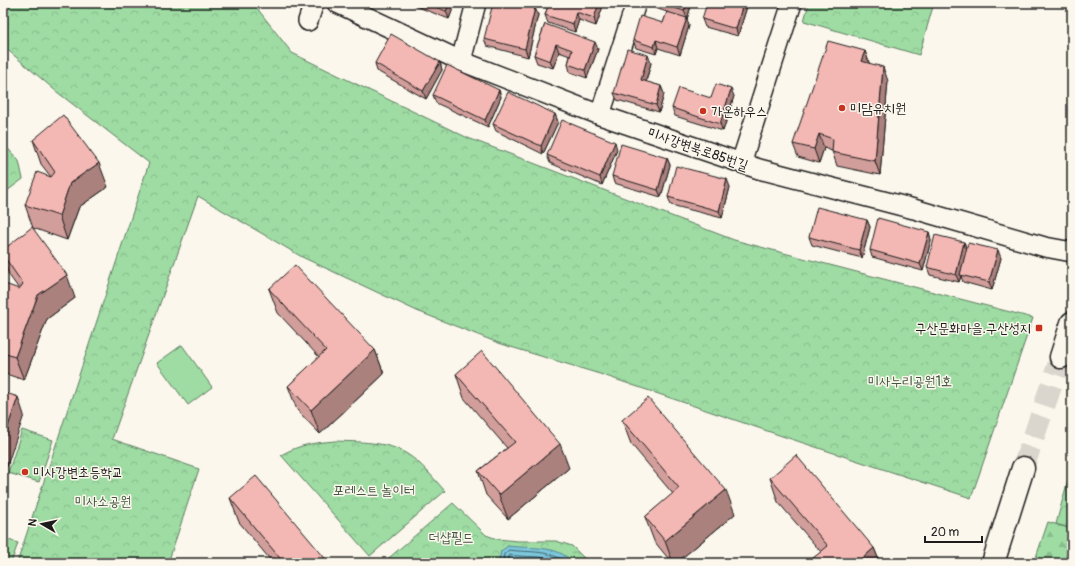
<svg xmlns="http://www.w3.org/2000/svg" width="1075" height="566" viewBox="0 0 1075 566" font-family="Pangolin,'Poor Story',sans-serif">
	<defs>
		<pattern id="forest-firs" width="22" height="20" patternUnits="userSpaceOnUse"><rect width="22" height="20" fill="#9edca3"/><path d="M5 1l3.5 6h-7zM16 11l3.5 6h-7z" fill="#88bc8c"/></pattern>
		<pattern id="park-crowns" width="20" height="18" patternUnits="userSpaceOnUse"><rect width="20" height="18" fill="#9edca3"/><path d="M2 6a3 3 0 1 1 6 0M12 15a3 3 0 1 1 6 0" fill="none" stroke="#88bc8c"/></pattern>
	</defs>
	<rect width="100%" height="100%" fill="#fbf7ec"/>
	<filter id="ink" filterUnits="userSpaceOnUse"><feTurbulence type="fractalNoise" baseFrequency=".025" numOctaves="2"/><feDisplacementMap in="SourceGraphic" scale="8" xChannelSelector="R" yChannelSelector="G"/><feConvolveMatrix kernelMatrix="1 2 1 2 8 2 1 2 1" color-interpolation-filters="sRGB"/></filter>
	<g filter="url(#ink)">
		<path fill="url(#forest-firs)" stroke="#5d7c60" d="M1048 522 1072 529V539L1064 563H1034Z"/>
		<g fill="url(#park-crowns)" stroke="#5d7c60">
			<path d="M3 3H253L292 53 468 138 734 240 1033 318 971 498 779 435 603 375 501 344 417 311 302 257 198 196 112 439 199 469 168 563H17L149 163 57 92 3 46Z"/>
			<path d="M809 3H934L919 55 804 21Z"/>
			<path d="M3 143 19 161 23 179 3 194Z"/>
			<path d="M22 430 53 440 39 482 8 473Z"/>
			<path d="M335 441C357 442 388 441 407 454 422 463 433 478 445 491L370 556 281 455C301 444 313 443 335 441Z"/>
			<path d="M1072 465V529L1056 524Z"/>
			<path d="M453 503 486 535 497 539 518 541H556L572 546 589 563H383Z"/>
		</g>
		<g fill="#9edca3" stroke="#5d7c60">
			<path d="M182 345 212 387 188 405 157 363Z"/>
			<path d="M3 538 18 543 11 563H3Z"/>
		</g>
		<path fill="#7cc7dc" stroke="#56838f" d="M508 546C527 549 560 544 572 563H500L499 560 501 551Z"/>
		<g fill="none" stroke-linecap="round" stroke-linejoin="round">
			<g stroke="#426069" stroke-width="1">
				<path d="M503 563 504 554 509 550C530 553 549 549 567 563"/>
				<path d="M508 563 509 557 510 555C526 558 544 554 558 563"/>
			</g>
			<path stroke="#dad6cd" stroke-width="22" stroke-dasharray="22 11" stroke-linecap="butt" d="M1023 468 1061 357"/>
			<defs>
				<g id="minor">
					<path d="M337 3 461 61 600 115 759 169 914 209 1045 247 1072 252"/>
					<path d="M308 21 314 3"/>
					<path d="M461 61 476 3"/>
					<path d="M600 115 636 3"/>
					<path d="M741 163 792 3"/>
				</g>
				<g id="secondary">
					<path d="M1061 357 1072 323"/>
					<path d="M993 563 1023 468"/>
				</g>
			</defs>
			<use href="#minor" stroke="#1c1c1c" stroke-width="22"/>
			<use href="#secondary" stroke="#1c1c1c" stroke-width="25"/>
			<use href="#minor" stroke="#fbf7ec" stroke-width="19"/>
			<use href="#secondary" stroke="#fbf7ec" stroke-width="22"/>
		</g>
		<g fill="#d29e9b" stroke="#1c1c1c">
			<path d="M412 3H455L449 19 413 5Z"/>
			<path d="M549 3H600L602 9 596 26 579 20 575 32 548 23 545 15Z"/>
			<path d="M653 3H692L687 19 689 26 680 55 658 48 656 54 636 48 633 40 663 23 667 12 655 8Z"/>
			<path d="M748 3 738 36 705 27 702 19Z"/>
			<path d="M535 8 538 15 528 57 487 46 484 39Z"/>
			<path d="M545 24 598 49 587 78 570 72 568 64 570 56 559 52 553 68 537 63 534 55Z"/>
			<path d="M865 51 869 63 888 81 880 175 837 166 832 151 824 148 819 163 798 157 793 144Z"/>
			<path d="M440 62 442 70 426 99 377 71 375 63Z"/>
			<path d="M651 63 646 82 661 86 664 94 659 112 617 100 614 93Z"/>
			<path d="M499 90 501 97 488 127 436 103 433 95Z"/>
			<path d="M734 96 723 131 675 116 672 108 711 98Z"/>
			<path d="M555 114 558 122 543 154 496 131 493 124Z"/>
			<path d="M33 140 108 187 79 207 67 240 33 228 25 205 51 177 41 164Z"/>
			<path d="M617 150 602 185 550 163 547 155Z"/>
			<path d="M667 158 670 165 661 197 614 183 612 176Z"/>
			<path d="M730 187 722 218 671 205 668 197Z"/>
			<path d="M867 220 870 227 862 258 812 245 809 237Z"/>
			<path d="M929 232 931 240 923 271 872 257 870 250Z"/>
			<path d="M964 242 967 249 1001 258 992 290 963 282 961 276 959 282 930 275 927 267Z"/>
			<path d="M3 250 75 298 47 319 24 380 3 373V289H19L9 275 3 258Z"/>
			<path d="M269 289 375 350 384 374 320 434 297 410 288 386 319 357 278 313Z"/>
			<path d="M456 374 569 468 508 519 486 495 478 471 507 448 464 398Z"/>
			<path d="M622 420 735 514 676 563H672L654 541 645 517 673 494 631 444Z"/>
			<path d="M770 478 874 548 880 563H807L821 552 778 502Z"/>
			<path d="M230 498 329 563H273L239 522Z"/>
		</g>
		<g fill="#ab817e" stroke="#1c1c1c">
			<path d="M450 3H455L449 19 446 11Z"/>
			<path d="M599 3H600L602 9 596 26 594 18Z"/>
			<path d="M687 3H692L687 19 689 26 680 55 677 47 687 18 684 11Z"/>
			<path d="M743 3H748L738 36 736 29Z"/>
			<path d="M535 8 538 15 528 57 525 49Z"/>
			<path d="M576 12 579 20 575 32 573 24Z"/>
			<path d="M656 40 658 48 656 54 654 47Z"/>
			<path d="M595 42 598 49 587 78 585 70Z"/>
			<path d="M556 44 559 52 553 68 550 61Z"/>
			<path d="M865 51 870 65 861 61Z"/>
			<path d="M648 55 651 63 644 88 641 80Z"/>
			<path d="M440 62 442 70 426 99 423 91Z"/>
			<path d="M883 67 888 81 880 175 875 161Z"/>
			<path d="M661 86 664 94 659 112 656 105Z"/>
			<path d="M731 89 734 96 723 131 720 124Z"/>
			<path d="M499 90 501 97 488 127 485 120Z"/>
			<path d="M555 114 558 122 543 154 541 146Z"/>
			<path d="M819 134 824 148 819 163 814 149Z"/>
			<path d="M615 142 617 150 602 185 600 177Z"/>
			<path d="M667 158 670 165 661 197 658 190Z"/>
			<path d="M99 163 108 187 79 207 67 240 59 216 70 183Z"/>
			<path d="M727 179 730 187 722 218 719 211Z"/>
			<path d="M867 220 870 227 862 258 859 250Z"/>
			<path d="M929 232 931 240 923 271 920 264Z"/>
			<path d="M964 242 967 250 960 275 961 276 959 282 956 275Z"/>
			<path d="M998 250 1001 258 992 290 989 282Z"/>
			<path d="M67 275 75 298 47 319 24 380 15 357 38 295Z"/>
			<path d="M375 350 384 374 320 434 311 410Z"/>
			<path d="M18 397 24 415 3 478V441Z"/>
			<path d="M560 444 569 468 508 519 499 495Z"/>
			<path d="M726 490 735 514 676 563H673L665 541Z"/>
			<path d="M874 548 880 563H857Z"/>
		</g>
		<g fill="#f4b8b4" stroke="#1c1c1c">
			<path d="M425 3H450L446 11Z"/>
			<path d="M493 3H517L535 8 525 49 484 39Z"/>
			<path d="M549 3H599L594 18 576 12 573 24 545 15Z"/>
			<path d="M660 3H687L684 11Z"/>
			<path d="M707 3H743L736 29 702 19Z"/>
			<path d="M667 12 687 18 677 47 656 40 654 47 633 40 640 16 663 23Z"/>
			<path d="M545 24 595 42 585 70 568 64 572 50 556 44 550 61 534 55Z"/>
			<path d="M391 34 440 62 423 91 375 63Z"/>
			<path d="M828 41 865 51 861 61 883 67 875 161 832 152 833 139 819 134 814 149 793 144Z"/>
			<path d="M627 49 648 55 641 80 661 86 656 105 614 93Z"/>
			<path d="M447 65 499 90 485 120 433 95Z"/>
			<path d="M716 84 731 89 720 124 672 108 679 88 711 98Z"/>
			<path d="M508 92 555 114 541 146 493 124Z"/>
			<path d="M63 115 99 163 70 183 59 216 25 205 37 172 51 177 55 172 33 140Z"/>
			<path d="M562 120 615 142 600 177 547 155Z"/>
			<path d="M621 144 667 158 658 190 612 176Z"/>
			<path d="M676 166 727 179 719 211 668 197Z"/>
			<path d="M817 207 867 220 859 250 809 237Z"/>
			<path d="M878 218 929 232 920 264 870 250Z"/>
			<path d="M32 227 67 275 38 295 15 357 3 353V289L5 284 19 289 23 284 3 255V250Z"/>
			<path d="M935 235 964 242 956 275 927 267Z"/>
			<path d="M968 243 998 250 989 282 960 275Z"/>
			<path d="M295 265 375 350 311 410 288 386 326 350 269 289Z"/>
			<path d="M482 351 560 444 499 495 478 471 515 442 456 374Z"/>
			<path d="M3 392 18 397 3 441Z"/>
			<path d="M648 398 726 490 665 541 645 517 679 488 622 420Z"/>
			<path d="M796 455 874 548 857 563H807L828 546 770 478Z"/>
			<path d="M256 476 329 563H284L230 498Z"/>
		</g>
	</g>
	<g fill="#c8321e" stroke="#fbf7ec" stroke-width="1.5">
		<circle cx="842" cy="108" r="4"/>
		<circle cx="703" cy="111" r="4"/>
		<rect x="1035" y="324" width="8" height="8" rx="2"/>
		<circle cx="25" cy="472" r="4"/>
	</g>
	<g text-anchor="middle" dominant-baseline="central" stroke-width="3" stroke-linejoin="round" paint-order="stroke">
		<g font-size="14" fill="#1c1c1c" stroke="#fbf7ec" text-anchor="start">
			<text x="850" y="108">미담유치원</text>
			<text x="711" y="111">가온하우스</text>
			<text x="1031" y="328" text-anchor="end">구산문화마을.구산성지</text>
			<text x="33" y="472">미사강변초등학교</text>
		</g>
		<g font-size="14" fill="#1c1c1c" stroke="#fbf7ec">
			<text transform="translate(698 149) rotate(19)">미사강변북로85번길</text>
		</g>
		<g font-size="14" fill="#435644" stroke="#fbf7ec">
			<text x="910" y="381">미사누리공원1호</text>
			<text x="374" y="490">포레스트 놀이터</text>
			<text x="103" y="501">미사소공원</text>
			<text x="451" y="537">더샵필드</text>
		</g>
	</g>
	<rect width="1075" height="566" fill="none" stroke="#fbf7ec" stroke-width="16"/>
	<rect x="8" y="8" width="1059" height="550" fill="none" stroke="#1c1c1c" stroke-width="1.5" filter="url(#ink)"/>
	<g transform="translate(42 524) rotate(279)" stroke="#fbf7ec" stroke-width="3" paint-order="stroke">
	<path d="M0-3L7 15L0 10L-7 15Z" fill="#1c1c1c"/>
	<text y="-6" font-size="11" font-weight="bold" text-anchor="middle" fill="#1c1c1c">N</text>
	</g>
	<path d="M925 536v6h57v-6" fill="none" stroke="#1c1c1c" stroke-width="2"/>
	<text x="931" y="536" font-size="12" fill="#1c1c1c" stroke="#fbf7ec" stroke-width="3" paint-order="stroke">20 m</text>
</svg>
